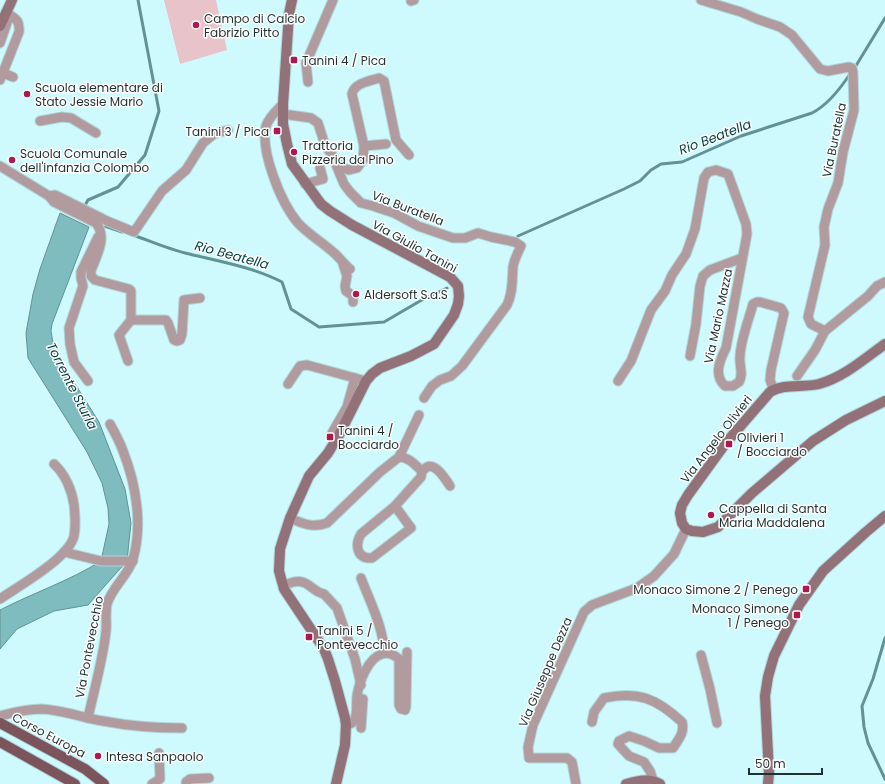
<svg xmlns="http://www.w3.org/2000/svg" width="885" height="784" viewBox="0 0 885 784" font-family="Poppins,sans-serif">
	<rect width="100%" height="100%" fill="#cffafd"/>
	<path fill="#e8c3ca" d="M164 0H216L227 50 180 64Z"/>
	<path fill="#7ebcbf" stroke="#629294" d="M60 213 89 227 52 324 51 331 55 356 70 376 99 422 125 489 131 523 127 561 88 605 54 611 17 629 0 649V610C33 593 69 581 101 561L109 524 108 508 102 483 87 452 28 358 26 333 33 294 40 269Z"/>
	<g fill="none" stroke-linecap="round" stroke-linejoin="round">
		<g stroke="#629294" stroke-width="3">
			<path d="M854 69 885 18"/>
			<path d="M84 207 88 200 118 187 145 155 159 111 138 0"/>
			<path d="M99 224 122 232"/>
			<path d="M133 235C150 241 168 249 185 253 218 261 253 267 282 282L291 309 319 327 384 322 420 301 447 288"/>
			<path d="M518 236 624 189 640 181 651 170 661 164 682 162 741 136 812 113C828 105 840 89 850 74"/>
			<path d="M885 638 873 679 862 706 864 727 868 743 885 779"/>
		</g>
		<defs>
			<g id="street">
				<path d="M701 0 741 12 757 19 780 27 792 35 820 69 828 71 849 67 852 68 853 72 854 110 843 152 838 183 828 209 824 227 825 245 808 317 811 324 825 331"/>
				<path d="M411 1 414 0"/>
				<path d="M0 43 8 20"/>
				<path d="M3 73 13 77"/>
				<path d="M0 80 19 32C20 19 15 19 6 12"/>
				<path d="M308 82 306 63 333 0"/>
				<path d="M283 104C277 110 269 117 266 126 260 151 281 203 298 223 308 234 322 242 333 252 339 257 344 264 350 269"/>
				<path d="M283 114 311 118 318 123 325 145 332 155 341 167 349 170 357 168 363 160 364 146 352 94C354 83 370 81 379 78L384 81 396 140 409 155"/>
				<path d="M40 121 62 117 71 118 96 133"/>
				<path d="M364 146 386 144"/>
				<path d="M332 155 344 184 350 192 361 203 373 206 394 213 418 226 453 238H465L478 233 491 237 515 242 521 246C518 252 514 260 513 267 512 280 513 293 507 305L462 366 451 376 440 380 432 386 424 398"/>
				<path d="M0 166 49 196 55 195 107 221 134 232 162 191 186 170 203 143 214 134 228 130"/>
				<path d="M305 184 323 179 320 168"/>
				<path d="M49 196 54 202 96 223C108 238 96 256 91 271V276L95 280 129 289 131 291V320L119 335 128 361"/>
				<path d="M343 264 347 276 345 286 346 291 353 296V302"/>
				<path d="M131 320H166L168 323 174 340 177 341 180 340 182 334 184 300 200 298"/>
				<path d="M690 356 696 324 700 286 703 276 710 270 742 258"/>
				<path d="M797 376 815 350 825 331 868 296 877 286 885 282"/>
				<path d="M88 381 74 362 70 344 69 328 83 286 81 278V272L98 237"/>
				<path d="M618 381 631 361 651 310 665 291 672 275 686 254 695 229 704 178 708 172 716 170 728 174 746 224 747 234 726 348C720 360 713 375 725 386H733L739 382C744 374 739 366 740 357 740 342 749 319 753 304L757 302H760L781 308 784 313 771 370 770 380 774 390"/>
				<path d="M288 384 300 366 307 365 366 381"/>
				<path d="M332 433 347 407 355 378"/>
				<path d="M399 457 419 415"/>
				<path d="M422 471C424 470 425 468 427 467 436 463 446 480 450 486"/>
				<path d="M290 518C303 524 313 528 327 523L380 472 399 457C409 457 415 465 422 471L421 477 395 506 361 534C355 544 356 559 372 558L411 528 395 506"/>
				<path d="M64 552 101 561H133"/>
				<path d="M361 578C370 602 384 628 384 653"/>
				<path d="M290 583C309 577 311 592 324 594L337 608 355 659 361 685"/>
				<path d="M0 599C19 586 69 558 74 536 76 526 75 514 74 505 72 490 65 474 54 464"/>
				<path d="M701 655 710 689 717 723"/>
				<path d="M0 716C14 712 28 709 42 709 63 710 83 718 103 721 129 726 156 728 182 728"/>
				<path d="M88 718C94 690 103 660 106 631 107 623 105 613 107 604 112 587 128 576 133 559 143 525 136 484 123 451 120 442 115 433 110 424"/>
				<path d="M592 722 594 712 604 698C638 691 656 698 682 722 685 733 678 740 673 748H659L644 741 629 736 619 741 618 744 629 756 644 762 650 771 653 780"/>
				<path d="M346 725C350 724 352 724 354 721 358 714 356 703 357 696 359 682 368 658 382 654 388 652 395 655 399 659V705L401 709 405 710 406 707 407 652"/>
				<path d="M361 728 363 699"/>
				<path d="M152 784 160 779 159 753"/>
				<path d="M186 784V782L190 779 209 778"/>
				<path d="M576 784 572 762 567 758H529L528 747 533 725 584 612 592 605 637 588 654 576 674 554 686 529"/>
			</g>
			<g id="secondary">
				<path d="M292 0 289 14 283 104V124L287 144 292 164 321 204 330 211 352 225 450 277 458 286 459 296 458 304 454 315 434 344 411 356 380 368 372 374 366 381 339 435 328 453 309 476 290 518 280 549 279 571 284 589 324 649 328 659 335 681 345 718 346 725 345 745 336 784"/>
				<path d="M0 26 12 0"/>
				<path d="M885 344C864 359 844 377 819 384 803 388 784 383 770 392L725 444 688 495 682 505 680 513 682 523 686 529 692 531 703 532 718 527 752 493 813 441 846 420 885 401"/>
				<path d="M626 784C638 781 649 778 660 784"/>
				<path d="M768 784 769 773 765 696 768 677 774 656 799 605 823 571 866 532 885 516"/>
			</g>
			<g id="primary">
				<path d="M0 723 85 769 104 784"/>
				<path d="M0 742 75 784"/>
			</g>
		</defs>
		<use href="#street" stroke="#afd6d8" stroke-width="11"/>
		<use href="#secondary" stroke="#afd6d8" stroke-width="12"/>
		<use href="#primary" stroke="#afd6d8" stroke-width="12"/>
		<use href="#street" stroke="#b29b9f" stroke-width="9"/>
		<use href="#secondary" stroke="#937178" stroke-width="10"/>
		<use href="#primary" stroke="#7c545c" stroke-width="10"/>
	</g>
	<g fill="#ab194f" stroke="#fff" stroke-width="1.5">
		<circle cx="196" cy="25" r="4"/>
		<rect x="290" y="56" width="8" height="8" rx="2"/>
		<circle cx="27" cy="94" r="4"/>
		<rect x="273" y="127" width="8" height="8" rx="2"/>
		<circle cx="294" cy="152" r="4"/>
		<circle cx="12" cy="160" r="4"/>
		<circle cx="356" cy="294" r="4"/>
		<rect x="326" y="433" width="8" height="8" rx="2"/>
		<rect x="725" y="440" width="8" height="8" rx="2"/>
		<circle cx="711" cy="515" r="4"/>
		<rect x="802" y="585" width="8" height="8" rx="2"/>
		<rect x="793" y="611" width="8" height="8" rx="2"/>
		<rect x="305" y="633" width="8" height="8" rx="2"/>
		<circle cx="98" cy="756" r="4"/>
	</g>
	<g text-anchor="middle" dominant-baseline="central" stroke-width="3" stroke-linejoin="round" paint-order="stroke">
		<g font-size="12" fill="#1f3030" stroke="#fff" text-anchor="start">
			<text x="204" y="18">Campo di Calcio<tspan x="204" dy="14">Fabrizio Pitto</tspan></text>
			<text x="302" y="60">Tanini 4 / Pica</text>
			<text x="35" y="87">Scuola elementare di<tspan x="35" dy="14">Stato Jessie Mario</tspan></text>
			<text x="269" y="131" text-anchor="end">Tanini 3 / Pica</text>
			<text x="302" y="145">Trattoria<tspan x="302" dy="14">Pizzeria da Pino</tspan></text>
			<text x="20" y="153">Scuola Comunale<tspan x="20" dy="14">dell'infanzia Colombo</tspan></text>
			<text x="364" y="294">Aldersoft S.a.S</text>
			<text x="338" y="430">Tanini 4 /<tspan x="338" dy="14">Bocciardo</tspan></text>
			<text x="737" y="437">Olivieri 1<tspan x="737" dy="14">/ Bocciardo</tspan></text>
			<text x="719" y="508">Cappella di Santa<tspan x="719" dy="14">Maria Maddalena</tspan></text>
			<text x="798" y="589" text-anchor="end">Monaco Simone 2 / Penego</text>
			<text x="789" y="608" text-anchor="end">Monaco Simone<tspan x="789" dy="14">1 / Penego</tspan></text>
			<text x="317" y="630">Tanini 5 /<tspan x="317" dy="14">Pontevecchio</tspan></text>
			<text x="106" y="756">Intesa Sanpaolo</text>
		</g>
		<g font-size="12" fill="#1f3030" stroke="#fff">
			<text transform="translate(834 140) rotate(-78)">Via Buratella</text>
			<text transform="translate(408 208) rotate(21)">Via Buratella</text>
			<text transform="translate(415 246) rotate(29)">Via Giulio Tanini</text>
			<text transform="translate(718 316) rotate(-78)">Via Mario Mazza</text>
			<text transform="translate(716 439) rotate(-52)">Via Angelo Olivieri</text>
			<text transform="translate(89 647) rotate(-79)">Via Pontevecchio</text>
			<text transform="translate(545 672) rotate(-67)">Via Giuseppe Dezza</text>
			<text transform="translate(49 735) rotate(28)">Corso Europa</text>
		</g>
		<g font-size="13" font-style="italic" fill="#013e41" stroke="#fff">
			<text transform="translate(715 137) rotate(-21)">Rio Beatella</text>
			<text transform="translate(232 255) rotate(15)">Rio Beatella</text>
			<text transform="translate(72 386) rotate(63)">Torrente Sturla</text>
		</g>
	</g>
	<path d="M749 768v6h73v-6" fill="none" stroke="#1f3030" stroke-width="2"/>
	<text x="755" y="768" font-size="12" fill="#1f3030" stroke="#ffffff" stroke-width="3" paint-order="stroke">50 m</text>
</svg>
